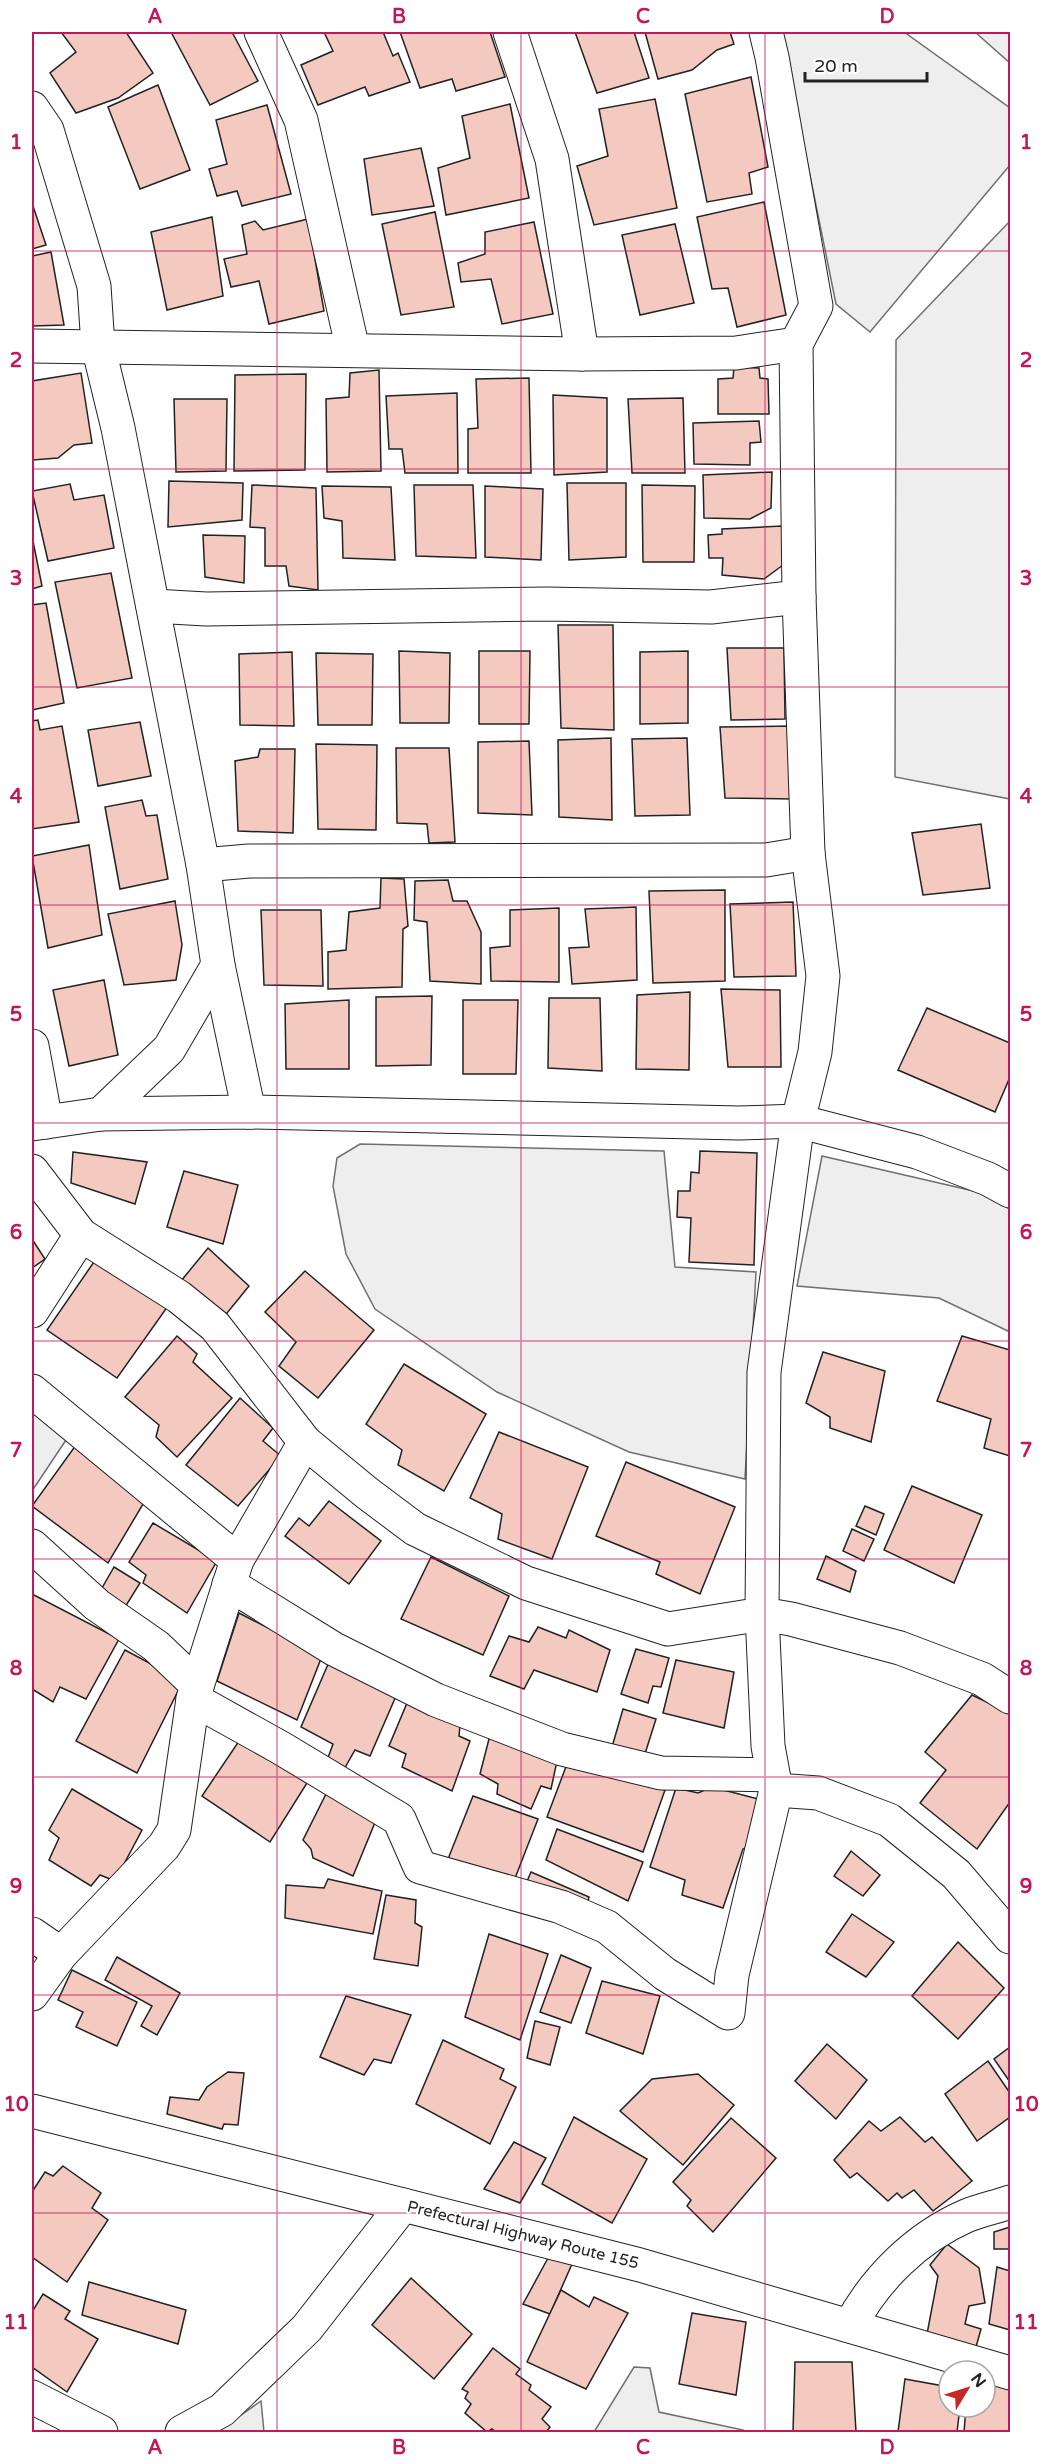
<svg xmlns="http://www.w3.org/2000/svg" width="1042" height="2464" viewBox="0 0 1042 2464" font-family="'Varela Round',sans-serif">
	<rect width="100%" height="100%" fill="#fff"/>
	<g fill="#eee" stroke="#6f6f6f" stroke-width="1.5">
		<path d="M781 32H904L1010 108V165L870 332 836 304Z"/>
		<path d="M975 32H1010V63Z"/>
		<path d="M1010 221V799L895 777 896 340Z"/>
		<path d="M360 1144 664 1151 675 1267 756 1272 745 1479 629 1452 497 1392 375 1309 346 1254 333 1186 337 1158Z"/>
		<path d="M822 1156 978 1192 1010 1209V1332L939 1298 797 1286Z"/>
		<path d="M32 1407 66 1440 32 1491Z"/>
		<path d="M634 2367 650 2368 659 2412 743 2430 742 2432H594Z"/>
		<path d="M261 2401 264 2432H217Z"/>
	</g>
	<g fill="#f3c9c0" stroke="#222" stroke-width="1.5">
		<path d="M61 32H126L153 73 118 98 76 113 50 73 76 52Z"/>
		<path d="M171 32H232L258 81 210 105Z"/>
		<path d="M324 32H383L393 56 398 53 410 82 369 96 365 87 318 105 301 65 333 51Z"/>
		<path d="M400 32H490L505 77 456 91 452 79 420 88Z"/>
		<path d="M575 32H634L649 78 597 93Z"/>
		<path d="M645 32H730L734 44 717 50 692 70 658 79Z"/>
		<path d="M751 77 768 167 749 173 752 194 707 202 685 94Z"/>
		<path d="M158 85 190 170 140 189 108 107Z"/>
		<path d="M655 99 677 208 594 225 577 166 608 156 599 109Z"/>
		<path d="M510 104 529 198 446 215 438 168 470 158 462 116Z"/>
		<path d="M267 105 291 194 242 206 237 191 217 196 209 169 227 164 216 120Z"/>
		<path d="M421 148 434 206 372 215 364 159Z"/>
		<path d="M764 202 786 315 737 327 728 288 712 289 697 217Z"/>
		<path d="M32 203 46 245 32 249Z"/>
		<path d="M435 212 454 307 401 315 382 224Z"/>
		<path d="M212 217 223 296 167 310 151 232Z"/>
		<path d="M308 219 324 311 269 324 259 281 231 287 224 259 247 254 242 225 255 221 263 230Z"/>
		<path d="M534 222 553 314 502 324 491 279 461 282 458 263 485 254V232Z"/>
		<path d="M675 224 694 303 640 315 622 235Z"/>
		<path d="M51 252 64 325 32 326V256Z"/>
		<path d="M734 367 759 368 760 378 768 379 769 414H718V379L733 378Z"/>
		<path d="M379 370 381 471 327 472 326 399 349 397 350 373Z"/>
		<path d="M81 373 92 443 74 445 58 458 33 460 32 381Z"/>
		<path d="M306 374 305 470 234 471 235 375Z"/>
		<path d="M529 378 531 473H468V429L478 428 476 379Z"/>
		<path d="M457 393 458 473H405L402 449H389L386 396Z"/>
		<path d="M553 395 607 398V472L554 475Z"/>
		<path d="M683 398 685 473H632L628 399Z"/>
		<path d="M174 399H227L226 471 176 472Z"/>
		<path d="M759 421 761 442 750 443V465L694 464 693 423Z"/>
		<path d="M772 472 771 508 750 519 704 518 703 475Z"/>
		<path d="M169 481 243 483 242 520 168 527Z"/>
		<path d="M567 483H626V557L569 560Z"/>
		<path d="M70 484 74 500 104 495 114 548 48 561 32 491Z"/>
		<path d="M252 485 316 488 318 590 289 586 286 566H265V528L250 527Z"/>
		<path d="M414 485H473L476 558 416 556Z"/>
		<path d="M642 485 695 486 694 562H643Z"/>
		<path d="M322 486 391 487 395 560 343 558 342 521 324 518Z"/>
		<path d="M485 486 543 489 541 560 485 557Z"/>
		<path d="M782 526 783 565 764 579 722 575 723 558H709L708 535 722 534V529Z"/>
		<path d="M203 535 245 536 244 583 205 577Z"/>
		<path d="M32 536 42 586 32 589Z"/>
		<path d="M111 573 132 678 77 688 55 582Z"/>
		<path d="M46 603 64 703 32 710V605Z"/>
		<path d="M558 625H613L614 730 561 728Z"/>
		<path d="M727 648H784L785 719 731 720Z"/>
		<path d="M399 651 450 653 449 723H400Z"/>
		<path d="M479 651H530L529 724H479Z"/>
		<path d="M688 651V723L640 724V652Z"/>
		<path d="M292 652 294 726 240 725 239 654Z"/>
		<path d="M316 653 373 654 372 725H318Z"/>
		<path d="M38 720 40 730 62 726 79 822 32 829V721Z"/>
		<path d="M140 722 151 776 98 786 88 730Z"/>
		<path d="M792 726 794 799 725 798 720 727Z"/>
		<path d="M611 738 612 820 559 817 558 740Z"/>
		<path d="M687 738 690 815 635 816 632 739Z"/>
		<path d="M529 741 532 815 478 813V742Z"/>
		<path d="M316 744 377 745 376 830 318 829Z"/>
		<path d="M396 748H449L455 842 429 843 427 824 397 823Z"/>
		<path d="M260 749H295L293 833 238 831 235 761 258 757Z"/>
		<path d="M142 800 146 816 157 815 168 879 120 889 105 807Z"/>
		<path d="M981 824 990 888 923 895 912 833Z"/>
		<path d="M89 845 102 935 48 948 32 856Z"/>
		<path d="M381 878 404 879 408 926 403 929 402 987 328 989V952L346 950 349 912 380 908Z"/>
		<path d="M448 880 453 901H467L481 932V984L430 981 427 922 414 920 415 881Z"/>
		<path d="M725 890V981L653 983 649 891Z"/>
		<path d="M175 901 182 945 176 980 124 985 108 914Z"/>
		<path d="M793 902 796 976 734 977 730 904Z"/>
		<path d="M636 907 637 980 572 984 569 948 589 947 585 909Z"/>
		<path d="M559 908V982L491 981 490 948 510 946V910Z"/>
		<path d="M261 910H321L323 986 264 985Z"/>
		<path d="M104 980 118 1055 69 1066 53 990Z"/>
		<path d="M721 989 780 990 781 1067H728Z"/>
		<path d="M690 992 689 1070 636 1069 637 995Z"/>
		<path d="M432 996 431 1065 376 1066V997Z"/>
		<path d="M549 998H600L602 1071 548 1068Z"/>
		<path d="M349 1000V1069H286L285 1004Z"/>
		<path d="M463 1000H518L516 1074H463Z"/>
		<path d="M927 1008 1010 1043V1077L995 1112 898 1070Z"/>
		<path d="M700 1151 757 1153 754 1265 689 1262 691 1218 677 1217 678 1191H690L691 1172 699 1173Z"/>
		<path d="M73 1152 147 1162 135 1204 71 1183Z"/>
		<path d="M184 1171 238 1185 223 1244 167 1227Z"/>
		<path d="M32 1239 45 1259 32 1268Z"/>
		<path d="M208 1248 249 1286 223 1318 181 1281Z"/>
		<path d="M96 1259 168 1306 117 1378 47 1330Z"/>
		<path d="M305 1271 374 1330 318 1398 279 1366 296 1342 265 1312Z"/>
		<path d="M177 1336 197 1354 193 1362 232 1398 177 1457 156 1437 159 1425 125 1397Z"/>
		<path d="M962 1336 1010 1350V1456L984 1448 991 1419 937 1401Z"/>
		<path d="M823 1352 885 1371 871 1442 830 1428V1417L806 1403Z"/>
		<path d="M404 1364 486 1414 444 1491 398 1465 402 1450 366 1424Z"/>
		<path d="M240 1398 273 1428 263 1441 281 1456 238 1506 186 1465Z"/>
		<path d="M499 1432 588 1467 552 1559 498 1539 502 1514 470 1498Z"/>
		<path d="M76 1445 149 1494 108 1563 32 1506Z"/>
		<path d="M626 1462 735 1507 700 1594 656 1574 660 1562 596 1536Z"/>
		<path d="M912 1486 982 1515 954 1583 884 1550Z"/>
		<path d="M329 1501 381 1541 349 1584 285 1536 299 1518 309 1526Z"/>
		<path d="M865 1506 884 1514 876 1535 856 1526Z"/>
		<path d="M153 1523 217 1561 187 1613 143 1583 146 1575 129 1562Z"/>
		<path d="M852 1529 874 1539 864 1561 843 1551Z"/>
		<path d="M826 1556 856 1571 850 1592 817 1579Z"/>
		<path d="M431 1557 509 1596 483 1655 401 1619Z"/>
		<path d="M114 1567 140 1583 122 1612 98 1595Z"/>
		<path d="M32 1594 119 1639 86 1699 60 1687 53 1702 32 1689Z"/>
		<path d="M239 1613 322 1656 297 1720 217 1681Z"/>
		<path d="M538 1627 566 1638 569 1630 610 1650 597 1692 534 1670 524 1689 490 1676 509 1636 529 1642Z"/>
		<path d="M636 1649 669 1658 661 1687 653 1686 648 1703 621 1694Z"/>
		<path d="M125 1650 183 1681 137 1773 76 1741Z"/>
		<path d="M676 1660 734 1672 724 1728 663 1713Z"/>
		<path d="M329 1662 396 1696 370 1756 355 1750 343 1771 326 1763 333 1744 301 1727Z"/>
		<path d="M972 1695 1010 1713V1802L977 1849 920 1803 946 1770 925 1752Z"/>
		<path d="M407 1703 460 1725 459 1736 470 1741 452 1791 402 1767 406 1754 389 1746Z"/>
		<path d="M623 1709 656 1719 644 1757 612 1747Z"/>
		<path d="M490 1735 557 1761 551 1789 541 1786 531 1809 497 1794 498 1784 480 1774Z"/>
		<path d="M239 1741 307 1783 270 1842 202 1796Z"/>
		<path d="M567 1764 665 1790 643 1852 547 1817Z"/>
		<path d="M712 1787 762 1800 748 1847 743 1849 723 1908 682 1895 685 1880 650 1867 676 1788 698 1793Z"/>
		<path d="M72 1789 142 1830 115 1881 100 1875 91 1886 49 1860 59 1838 49 1830Z"/>
		<path d="M326 1794 376 1820 353 1876 313 1858 311 1849 303 1840Z"/>
		<path d="M473 1796 538 1819 512 1886 448 1859Z"/>
		<path d="M557 1829 643 1862 628 1901 546 1860Z"/>
		<path d="M851 1851 880 1875 863 1896 834 1876Z"/>
		<path d="M531 1872 589 1897 586 1910 525 1886Z"/>
		<path d="M328 1879 382 1891 373 1934 285 1918 286 1885 324 1888Z"/>
		<path d="M386 1895 416 1900 415 1923 422 1927 418 1966 374 1959Z"/>
		<path d="M852 1914 894 1942 866 1977 826 1952Z"/>
		<path d="M489 1934 548 1954 520 2040 465 2017Z"/>
		<path d="M958 1942 1004 1988 958 2039 912 1996Z"/>
		<path d="M561 1955 591 1968 571 2023 540 2012Z"/>
		<path d="M117 1957 180 1993 157 2035 141 2026 152 2006 105 1980Z"/>
		<path d="M72 1970 137 2002 117 2046 76 2027 83 2012 58 2000Z"/>
		<path d="M602 1981 660 1996 643 2054 586 2033Z"/>
		<path d="M346 1996 411 2015 391 2063 374 2059 364 2075 320 2057Z"/>
		<path d="M535 2021 560 2027 550 2065 527 2058Z"/>
		<path d="M443 2040 504 2069 500 2079 516 2087 490 2144 416 2104Z"/>
		<path d="M827 2044 867 2080 836 2119 795 2081Z"/>
		<path d="M1010 2047V2082L994 2059Z"/>
		<path d="M988 2061 1010 2093V2117L977 2141 945 2094Z"/>
		<path d="M228 2072 244 2073 238 2125 224 2124 222 2129 167 2114 170 2097 199 2100 207 2087Z"/>
		<path d="M698 2074 734 2105 683 2165 620 2111 652 2079Z"/>
		<path d="M574 2117 647 2159 612 2223 542 2184Z"/>
		<path d="M900 2117 925 2142 932 2137 972 2181 933 2211 914 2190 902 2198 897 2193 888 2201 857 2173 850 2178 834 2160 869 2121 881 2131Z"/>
		<path d="M731 2118 776 2158 713 2232 687 2206 691 2200 673 2182Z"/>
		<path d="M514 2142 546 2158 520 2203 484 2189Z"/>
		<path d="M63 2166 101 2193 92 2208 108 2220 67 2282 32 2257V2192L45 2172 53 2176Z"/>
		<path d="M1010 2227V2249H994V2232Z"/>
		<path d="M947 2244 979 2268 985 2303 969 2306 965 2324 981 2329 976 2347 927 2334 938 2276 930 2265Z"/>
		<path d="M548 2258 572 2264 550 2314 523 2304Z"/>
		<path d="M997 2267 1010 2271V2330L989 2324Z"/>
		<path d="M411 2278 472 2334 434 2379 372 2325Z"/>
		<path d="M89 2282 186 2310 178 2344 82 2315Z"/>
		<path d="M561 2290 589 2307 594 2297 628 2313 586 2389 527 2362Z"/>
		<path d="M43 2294 70 2311 65 2319 98 2339 67 2392 32 2367V2312Z"/>
		<path d="M692 2313 746 2322 736 2395 679 2384Z"/>
		<path d="M493 2348 520 2369 516 2374 531 2385 529 2390 551 2407 542 2419 550 2427 546 2432H496L492 2429 487 2432 465 2413 471 2404 465 2398 468 2392 462 2389Z"/>
		<path d="M795 2362H852L856 2432H793Z"/>
		<path d="M905 2379 949 2387V2407H960L957 2432H898Z"/>
		<path d="M991 2381 1010 2387V2432H964L966 2407H985V2390H987Z"/>
	</g>
	<g fill="none" stroke-linecap="round" stroke-linejoin="round">
		<defs>
			<g id="street">
				<path d="M261 32 301 120 353 350"/>
				<path d="M510 32 552 159 582 354"/>
				<path d="M32 108 47 130 94 286 98 346 118 428 203 865 218 965 249 1112"/>
				<path d="M32 346 582 354 736 353 796 344"/>
				<path d="M153 606 206 609 546 604 711 607 799 597"/>
				<path d="M203 865 249 861 766 860 808 853"/>
				<path d="M32 1046 46 1122"/>
				<path d="M101 1114 169 1049 218 965"/>
				<path d="M32 1124 101 1114 249 1112 739 1123 798 1121 917 1152 988 1179 1010 1191"/>
				<path d="M32 1171 81 1235 179 1297 215 1326 305 1442 237 1560 193 1699 174 1830 164 1846 61 1954 32 1994"/>
				<path d="M32 1311 81 1235"/>
				<path d="M32 1391 237 1560"/>
				<path d="M305 1442 367 1493 415 1529 526 1583 668 1629 762 1614 791 1619 900 1648 982 1679 1010 1697"/>
				<path d="M32 1546 97 1605 156 1646 197 1685"/>
				<path d="M229 1584 334 1649 436 1700 562 1749 661 1773 773 1775"/>
				<path d="M193 1699 281 1748 399 1819 420 1867 561 1907 607 1927 665 1974 728 2013 732 1975 776 1790 768 1746 762 1614 764 1372 798 1121 815 1052 823 976 808 853 799 597 796 344 816 306 772 57 766 32"/>
				<path d="M776 1790 818 1793 889 1820 956 1874 1010 1937"/>
				<path d="M32 1934 61 1954"/>
				<path d="M850 2326C875 2279 916 2238 966 2216 980 2210 996 2207 1010 2202"/>
				<path d="M32 2397 101 2432"/>
				<path d="M182 2432 222 2410 307 2328 403 2205"/>
			</g>
			<path id="secondary" d="M32 2111 640 2265 1010 2373"/>
		</defs>
		<use href="#street" stroke="#222" stroke-width="35"/>
		<use href="#secondary" stroke="#222" stroke-width="35"/>
		<use href="#street" stroke="#fff" stroke-width="33"/>
		<use href="#secondary" stroke="#fff" stroke-width="33"/>
	</g>
	<path fill="none" stroke="#c2185b" stroke-width="1.5" stroke-opacity="0.55" d="M277 32V2432M521 32V2432M765 32V2432M32 251H1010M32 469H1010M32 687H1010M32 905H1010M32 1123H1010M32 1341H1010M32 1559H1010M32 1777H1010M32 1995H1010M32 2213H1010"/>
	<g text-anchor="middle" dominant-baseline="central" stroke-width="4.5" stroke-linejoin="round" paint-order="stroke">
		<g font-size="16" fill="#222" stroke="#fff">
			<text transform="translate(523 2235) rotate(14)">Prefectural Highway Route 155</text>
		</g>
	</g>
	<rect width="1042" height="2464" fill="none" stroke="#ffffff" stroke-width="66"/>
	<g transform="translate(967 2389) rotate(52)"><circle r="28" fill="#ffffff" stroke="#a7a7a7" stroke-width="1.5"/>
	<path d="M0-4.5L10 22L0 15L-10 22Z" fill="#c62828"/>
	<text y="-9" font-size="16" font-weight="bold" text-anchor="middle" fill="#222222">N</text>
	</g>
	<path d="M805 72v9h122v-9" fill="none" stroke="#222222" stroke-width="3"/>
	<text x="814" y="72" font-size="18" fill="#222222" stroke="#ffffff" stroke-width="4.5" paint-order="stroke">20 m</text>
	<rect x="33" y="33" width="976" height="2398" fill="none" stroke="#c2185b" stroke-width="2"/>
	<g font-size="20" text-anchor="middle" font-weight="bold" fill="#c2185b">
		<text x="155" y="23">A</text>
		<text x="399" y="23">B</text>
		<text x="643" y="23">C</text>
		<text x="887" y="23">D</text>
		<text x="16" y="149">1</text>
		<text x="1026" y="149">1</text>
		<text x="16" y="367">2</text>
		<text x="1026" y="367">2</text>
		<text x="16" y="585">3</text>
		<text x="1026" y="585">3</text>
		<text x="16" y="803">4</text>
		<text x="1026" y="803">4</text>
		<text x="16" y="1021">5</text>
		<text x="1026" y="1021">5</text>
		<text x="16" y="1239">6</text>
		<text x="1026" y="1239">6</text>
		<text x="16" y="1457">7</text>
		<text x="1026" y="1457">7</text>
		<text x="16" y="1675">8</text>
		<text x="1026" y="1675">8</text>
		<text x="16" y="1893">9</text>
		<text x="1026" y="1893">9</text>
		<text x="16" y="2111">10</text>
		<text x="1026" y="2111">10</text>
		<text x="16" y="2329">11</text>
		<text x="1026" y="2329">11</text>
		<text x="155" y="2454">A</text>
		<text x="399" y="2454">B</text>
		<text x="643" y="2454">C</text>
		<text x="887" y="2454">D</text>
	</g>
</svg>
